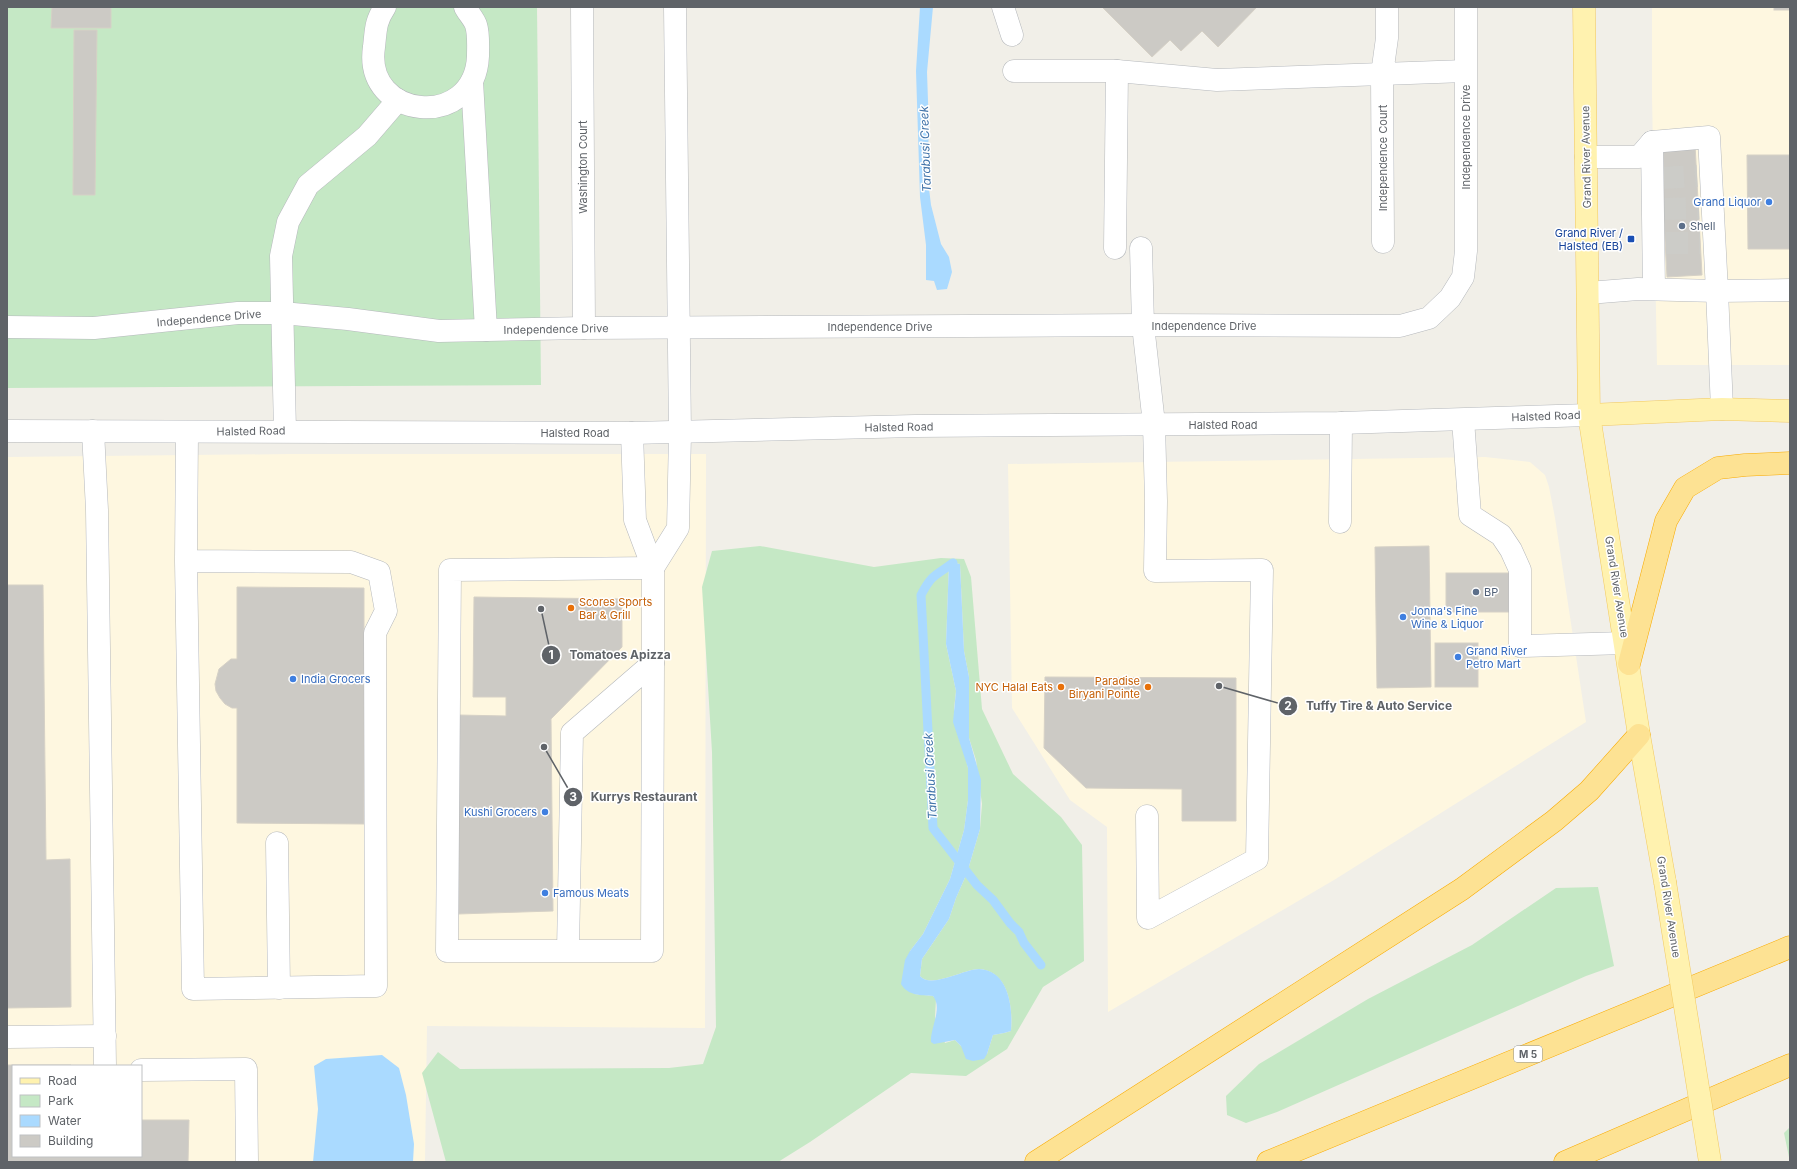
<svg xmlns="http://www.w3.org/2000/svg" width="1797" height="1169" viewBox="0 0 1797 1169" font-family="Inter,sans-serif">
	<rect width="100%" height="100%" fill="#f1efe8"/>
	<g fill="#fef7e0" fill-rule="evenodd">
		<path d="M1652 7H1790V365H1657L1652 96Z"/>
		<path d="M291 454H706L705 1028 427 1026 425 1162H7V457ZM13 1066H141V1156H13Z"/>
		<path d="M1485 457 1530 462 1545 475 1549 487 1555 518 1586 722 1334 880 1108 1012 1107 827 1070 800 1012 708 1008 464Z"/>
	</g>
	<g fill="#c5e8c5" fill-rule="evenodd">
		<path d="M7 7H537L541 385 7 388Z"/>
		<path d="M760 546 874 567 941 558 964 559 971 577 982 709 1013 774 1061 817 1082 845 1084 961 1043 987 1007 1049 966 1076 911 1073 810 1142 778 1162H446L422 1073 438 1052 460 1069 669 1068 703 1064 716 1027 712 752 702 587 712 551ZM949 562 960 564 964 651 969 677V738L976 760 982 804 980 829 967 873 956 898 949 919 922 959 920 976C931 989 964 969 979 969 1009 971 1013 1008 1011 1031L1004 1033 993 1035 987 1054 961 1046 955 1040 945 1043 935 1017 936 999 933 996 914 994 910 951 923 934 950 879 964 830 968 800V768L954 709 956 691 946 644Z"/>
		<path d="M1598 887 1614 966 1586 976 1277 1112 1246 1123 1227 1115 1226 1096 1259 1064 1368 999 1472 945 1556 888Z"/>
		<path d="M1790 1127V1162L1784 1133Z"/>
	</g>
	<g fill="#aadaff">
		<path d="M920 7H933L927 72 929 130 927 172 931 205 941 244 949 257 952 272 947 289 937 290 934 281 926 280V245L920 197 916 71Z"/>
		<path d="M949 562 960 564 964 651 969 677V738L981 780 980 829 967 873 956 898 949 919 922 959 920 976C931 989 964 969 979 969 1009 970 1013 1008 1011 1031L1004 1033 993 1035 987 1054 984 1059 973 1061 966 1059 961 1046 955 1040 934 1044 931 1042C930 1028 943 1008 933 996 921 995 908 996 901 984L905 960 910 951 923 934 950 879 964 830 968 800V768L953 722 956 691 946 644Z"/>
		<path d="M382 1055 399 1068 406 1095 414 1144 413 1162H313L318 1109 314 1066 326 1059Z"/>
	</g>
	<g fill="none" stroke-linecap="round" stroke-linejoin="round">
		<path stroke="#aadaff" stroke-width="9" d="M953 563C935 576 932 574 921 595L933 828 977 885 993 900 1010 923 1019 932 1024 943 1041 965"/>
	</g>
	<g fill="#cccac5" stroke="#d6d1c6">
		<path d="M52 7H111V28H51Z"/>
		<path d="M1102 7H1257L1218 47 1202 31 1181 51 1170 40 1152 57Z"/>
		<rect x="1774" y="7" width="16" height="3"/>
		<path d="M74 30H97L95 195H73Z"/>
		<path d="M1695 144 1702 275 1667 277 1660 146Z"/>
		<path d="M1747 155H1790V249H1748Z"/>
		<path d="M1429 546 1431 687 1377 688 1375 547Z"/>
		<rect x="1446" y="573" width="63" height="39"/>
		<path d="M7 585H43L46 860 70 859 71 1007 7 1008Z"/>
		<path d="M237 587 364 588V824L237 823V708H232L225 704 220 698 216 691 215 684 219 669 231 659H237Z"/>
		<path d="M474 597 622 599V647L551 719 553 911 458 914V715L506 716V697H473Z"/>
		<rect x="1435" y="643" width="43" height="44"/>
		<path d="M1045 677 1236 678V821H1182V789L1086 788 1044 748Z"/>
		<path d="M7 1065H71V1066H13V1156H141V1120H189L188 1162H7Z"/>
	</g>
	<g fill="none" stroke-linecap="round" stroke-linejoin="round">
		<g stroke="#ccccc8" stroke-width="22" stroke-dasharray="22 11" stroke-linecap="butt">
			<path d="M1662 178 1697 176"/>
			<path d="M1664 209 1699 208"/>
			<path d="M1666 243H1700"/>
		</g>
		<defs>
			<g id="minor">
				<path d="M385 7C375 22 376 30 374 47 363 120 475 131 478 56 478 46 479 34 476 25 474 19 468 13 465 7"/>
				<path d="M582 7 584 328"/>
				<path d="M1003 7 1012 35"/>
				<path d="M1387 7V38L1382 74 1465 71"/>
				<path d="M1014 71H1117L1217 80 1382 74 1383 242"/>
				<path d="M472 81 486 330"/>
				<path d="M1652 142 1654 289"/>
				<path d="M1586 157H1639L1652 142 1709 137 1717 291 1790 290"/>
				<path d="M1115 248 1117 71"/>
				<path d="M1141 248 1143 325 1154 424 1156 501 1155 571 1262 570 1257 859 1148 918 1147 816"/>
				<path d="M1588 293 1638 289 1717 291 1722 409"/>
				<path d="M7 327 94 328 238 313H282L348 319 439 331 584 328 1143 325 1400 326 1429 318 1450 298 1463 277 1466 251V7"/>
				<path d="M1463 420 1470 515 1501 535 1511 550 1520 570V646L1625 643"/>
				<path d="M7 431 632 433 915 426 1341 423 1589 415"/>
				<path d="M93 431 97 510 105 1066"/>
				<path d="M285 431 281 256 288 222 308 185 367 136 398 100"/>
				<path d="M632 433 635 520 653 568V663"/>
				<path d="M1340 522 1341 423"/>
				<path d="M186 561 351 562 379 572 386 611 375 633 376 986 193 989 186 561 187 432"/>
				<path d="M653 568 678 528 680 433 675 7"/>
				<path d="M277 843 279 988"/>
				<path d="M568 951 572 733 653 663 652 951H447L450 570 653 568"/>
				<path d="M7 1037 105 1036"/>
				<path d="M141 1070 246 1069 247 1162"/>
			</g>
			<g id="major">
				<path d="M1584 7 1589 415 1639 735 1665 882"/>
				<path d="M1589 415 1722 409 1790 411"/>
			</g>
			<g id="highway">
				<path d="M1629 664 1666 521 1685 488 1718 468 1745 465 1790 463"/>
				<path d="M1036 1162 1462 889 1554 821 1589 791 1639 735"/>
				<path d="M1268 1162 1790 947"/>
				<path d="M1565 1162 1790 1065"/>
			</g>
		</defs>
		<use href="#minor" stroke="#b5b8bc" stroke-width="23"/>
		<use href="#major" stroke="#f2c960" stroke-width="23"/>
		<use href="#highway" stroke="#f9ab00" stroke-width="23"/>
		<use href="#minor" stroke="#fff" stroke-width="22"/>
		<use href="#major" stroke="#fff2af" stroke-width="22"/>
		<use href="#highway" stroke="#fde293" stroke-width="22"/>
		<defs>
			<path id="major-bridge" d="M1665 882 1710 1162"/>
		</defs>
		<use href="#major-bridge" stroke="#f2c960" stroke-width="23" stroke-linecap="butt"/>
		<use href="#major-bridge" stroke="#fff2af" stroke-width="22"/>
	</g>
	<g fill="#3f7fe0" stroke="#fff" stroke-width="1.5">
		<circle cx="1769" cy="202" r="4"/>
		<circle cx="1403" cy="617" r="4"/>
		<circle cx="1458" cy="657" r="4"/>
		<circle cx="293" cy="679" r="4"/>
		<circle cx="545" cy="812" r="4"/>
		<circle cx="545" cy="893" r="4"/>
	</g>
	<g fill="#5c6f8a" stroke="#fff" stroke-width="1.5">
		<circle cx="1682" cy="226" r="4"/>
		<circle cx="1476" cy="592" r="4"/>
	</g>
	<rect fill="#1a4fb4" stroke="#fff" stroke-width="1.5" x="1627" y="235" width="8" height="8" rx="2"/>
	<g fill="#e8710a" stroke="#fff" stroke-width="1.5">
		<circle cx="571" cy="608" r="4"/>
		<circle cx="1061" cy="687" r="4"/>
		<circle cx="1148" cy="687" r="4"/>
	</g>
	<g text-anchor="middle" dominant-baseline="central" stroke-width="3" stroke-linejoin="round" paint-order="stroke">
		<rect fill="#fff" stroke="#8f9295" stroke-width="1" x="1514" y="1046" width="28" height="16" rx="3"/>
		<g font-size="10" font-weight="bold" fill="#5f6368">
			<text x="1528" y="1054">M 5</text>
		</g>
		<g font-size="11" fill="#5f6368" stroke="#fff">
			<text transform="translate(1466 137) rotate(-90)">Independence Drive</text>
			<text transform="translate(1586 157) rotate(-91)">Grand River Avenue</text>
			<text transform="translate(1383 158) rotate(-90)">Independence Court</text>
			<text transform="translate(583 167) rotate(-90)">Washington Court</text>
			<text transform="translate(209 318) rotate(-5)">Independence Drive</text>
			<text x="1204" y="326">Independence Drive</text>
			<text x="880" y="327">Independence Drive</text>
			<text transform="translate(556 329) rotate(-1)">Independence Drive</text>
			<text transform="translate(1546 416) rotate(-2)">Halsted Road</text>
			<text x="1223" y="425">Halsted Road</text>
			<text transform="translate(899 427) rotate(-1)">Halsted Road</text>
			<text transform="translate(251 431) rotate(-1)">Halsted Road</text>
			<text x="575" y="433">Halsted Road</text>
			<text transform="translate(1617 587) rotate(81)">Grand River Avenue</text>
			<text transform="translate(1669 907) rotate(81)">Grand River Avenue</text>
		</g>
		<g font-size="11" fill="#366cbe" stroke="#fff" text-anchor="start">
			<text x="1761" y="202" text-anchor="end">Grand Liquor</text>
			<text x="1411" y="611">Jonna's Fine<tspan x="1411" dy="13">Wine &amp; Liquor</tspan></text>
			<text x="1466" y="651">Grand River<tspan x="1466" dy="13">Petro Mart</tspan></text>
			<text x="301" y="679">India Grocers</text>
			<text x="537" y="812" text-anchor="end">Kushi Grocers</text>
			<text x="553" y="893">Famous Meats</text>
		</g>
		<g font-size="11" fill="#4e5e75" stroke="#fff" text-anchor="start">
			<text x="1690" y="226">Shell</text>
			<text x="1484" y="592">BP</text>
		</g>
		<g font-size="11" fill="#164399" stroke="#fff" text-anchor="end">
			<text x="1623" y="233">Grand River /<tspan x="1623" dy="13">Halsted (EB)</tspan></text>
		</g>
		<g font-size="11" fill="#c56008" stroke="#fff" text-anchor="end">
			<text x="579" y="602" text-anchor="start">Scores Sports<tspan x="579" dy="13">Bar &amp; Grill</tspan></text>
			<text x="1140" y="681">Paradise<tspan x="1140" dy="13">Biryani Pointe</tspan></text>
			<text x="1053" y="687">NYC Halal Eats</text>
		</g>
		<g font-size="12" font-style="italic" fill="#4174aa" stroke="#fff">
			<text transform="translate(925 149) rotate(-92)">Tarabusi Creek</text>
			<text transform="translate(930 776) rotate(-93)">Tarabusi Creek</text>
		</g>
	</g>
	<path fill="none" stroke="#5f6368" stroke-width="1.5" d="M541 609L551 655M1219 686L1288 706M544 747L573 797"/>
	<g fill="#5f6368" stroke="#fff" stroke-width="1.5">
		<circle cx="541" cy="609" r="4"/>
		<circle cx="1219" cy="686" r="4"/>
		<circle cx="544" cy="747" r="4"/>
		<circle cx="551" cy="655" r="10"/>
		<circle cx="1288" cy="706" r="10"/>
		<circle cx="573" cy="797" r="10"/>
	</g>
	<g font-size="12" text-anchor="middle" font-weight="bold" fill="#fff">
		<text x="551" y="659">1</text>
		<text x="1288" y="710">2</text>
		<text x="573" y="801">3</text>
	</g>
	<g font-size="12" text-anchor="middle" font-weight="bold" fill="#5f6368" stroke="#fff" stroke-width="3" stroke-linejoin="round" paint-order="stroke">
		<text x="620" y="659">Tomatoes Apizza</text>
		<text x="1379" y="710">Tuffy Tire &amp; Auto Service</text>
		<text x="644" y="801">Kurrys Restaurant</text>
	</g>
	<rect width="1797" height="1169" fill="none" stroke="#5f6368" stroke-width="16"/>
	<rect x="12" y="1065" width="130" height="92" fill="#ffffff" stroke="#bfc1c3"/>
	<rect x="20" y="1078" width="20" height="6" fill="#fff2af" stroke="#bfc1c3"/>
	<text x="48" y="1085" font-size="12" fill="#5f6368">Road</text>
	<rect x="20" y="1095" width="20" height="12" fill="#c5e8c5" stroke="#bfc1c3"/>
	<text x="48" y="1105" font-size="12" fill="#5f6368">Park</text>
	<rect x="20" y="1115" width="20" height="12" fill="#aadaff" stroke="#bfc1c3"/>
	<text x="48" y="1125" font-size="12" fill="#5f6368">Water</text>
	<rect x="20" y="1135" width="20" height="12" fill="#cccac5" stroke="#bfc1c3"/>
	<text x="48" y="1145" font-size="12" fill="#5f6368">Building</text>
</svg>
